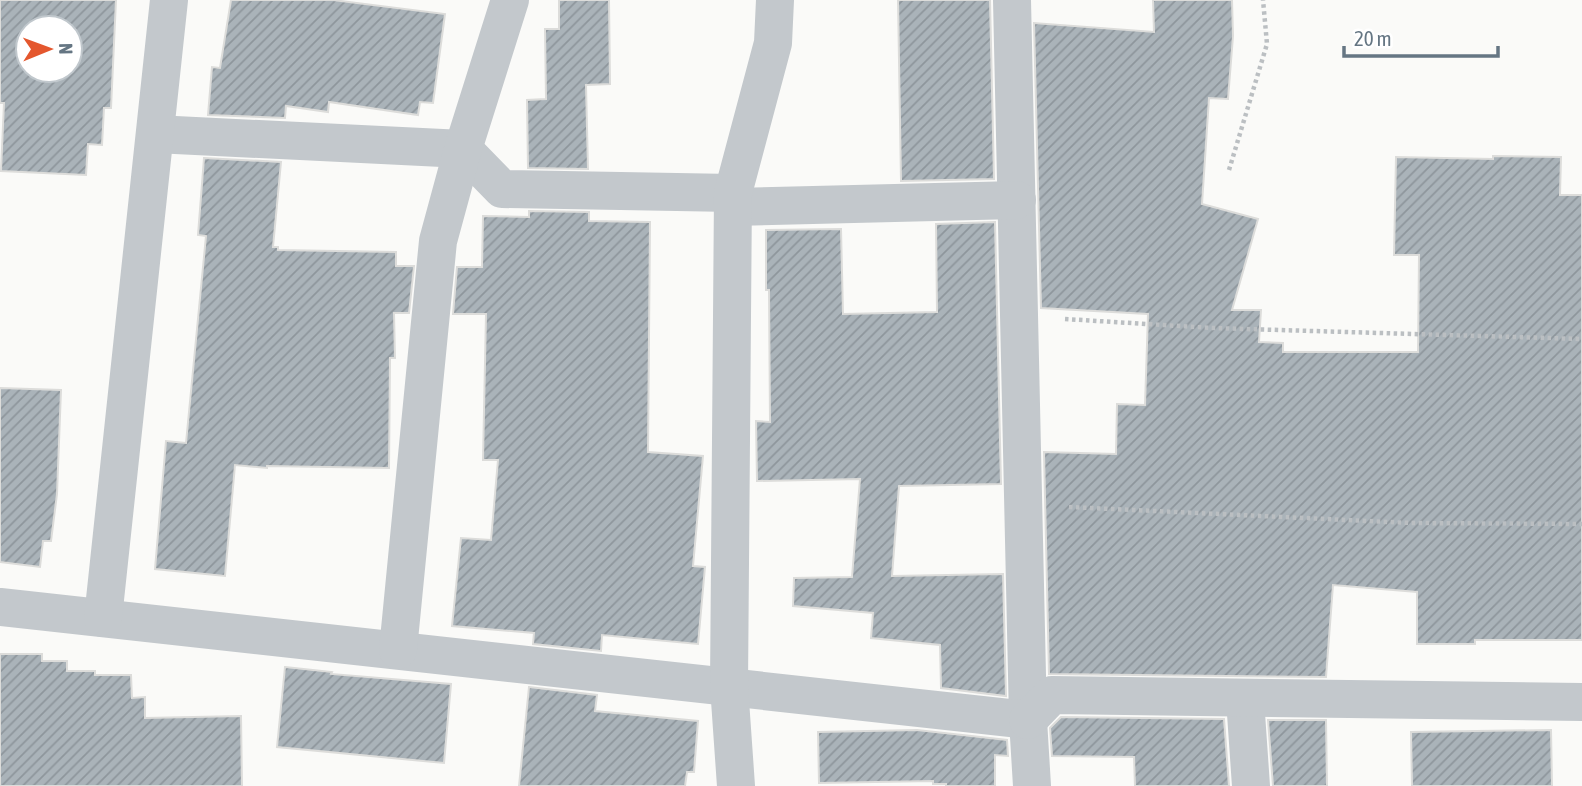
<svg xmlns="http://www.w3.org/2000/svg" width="1582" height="786" viewBox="0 0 1582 786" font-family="'Asap Condensed',sans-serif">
	<defs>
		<pattern id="building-hatch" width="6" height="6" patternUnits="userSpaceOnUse" patternTransform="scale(1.75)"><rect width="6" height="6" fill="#aab3b9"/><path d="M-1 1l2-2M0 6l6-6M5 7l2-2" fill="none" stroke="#8e969c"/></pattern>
	</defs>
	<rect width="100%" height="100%" fill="#fafaf8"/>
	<g fill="url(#building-hatch)" stroke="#dcdcda" stroke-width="2" fill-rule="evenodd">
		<path d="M0 0H116L111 108H104L102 145 88 144 86 175 1 171 4 103H0ZM28 28H70V70H28Z"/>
		<path d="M231 0H333L445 14 433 103 420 102 418 115 329 102 328 112 286 106 285 118 208 115 212 67 220 68Z"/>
		<path d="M559 0H609L610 84 586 85 588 169 528 168 527 100 546 99 545 29H559Z"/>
		<path d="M898 0H990L994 179 901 181Z"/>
		<path d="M1153 0H1232L1233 36 1228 99 1209 98 1202 204 1258 219 1232 310H1261L1259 342 1283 343V352H1418L1419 255H1394L1396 157 1493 159V156L1561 157 1560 195H1582V640H1475V644H1417V592L1333 585 1326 677 1049 674 1044 452 1116 454 1117 404 1145 405 1148 314 1041 308 1034 23 1154 32Z"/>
		<path d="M204 158 281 162 273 247H278V250L396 252V266H414L409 313H394L395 358H390L389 468 267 466V468L235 465 225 576 155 569 166 441 186 443 206 236 198 235Z"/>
		<path d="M529 211 589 212V221L650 222 648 452 703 456 693 566 705 567 698 644 602 635 601 651 533 644 534 633 452 626 461 538 491 540 498 460H483L486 314H453L457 267H482L483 216 529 217Z"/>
		<path d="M995 222 1001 484 899 486 892 576 1003 574 1006 696 941 688 940 645 871 638 873 613 793 606 794 578 852 577 860 479 757 481 756 421 770 422 769 290H766V230L841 229 843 314 937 312 936 224Z"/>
		<path d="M0 388 61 390 57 494 51 541H43L40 567 0 562Z"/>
		<path d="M0 654H42V661H67V671H95V675H131L132 698 145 697V718L241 716 242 786H0Z"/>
		<path d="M285 667 332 672 331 674 451 684 444 763 277 747Z"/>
		<path d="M529 687 597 695 595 711 698 721 694 772H687L685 786H519Z"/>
		<path d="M1061 717 1224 719 1229 786H1135L1134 757 1052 756 1050 728Z"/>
		<path d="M1268 720H1326L1327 786H1273Z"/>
		<path d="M917 730 1007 740 1008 756 995 755V786H946V784H933V781L819 783 818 732Z"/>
		<path d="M1551 730 1552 786H1412L1411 732Z"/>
	</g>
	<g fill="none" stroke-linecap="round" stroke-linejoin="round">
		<g stroke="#bbbfc2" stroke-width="4.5" stroke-dasharray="3.5 3.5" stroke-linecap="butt">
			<path d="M1229 170 1267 44 1263 0"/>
			<path d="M1065 319 1212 328 1582 339"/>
			<path d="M1069 507 1411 523 1582 524"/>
		</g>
		<g stroke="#c3c8cc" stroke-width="38">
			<path d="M1012 0 1028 720 1032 786"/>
			<path d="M155 134 463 149 502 189 733 193"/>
			<path d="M733 207 1017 200"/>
			<path d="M0 607 1028 720"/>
			<path d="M103 618 169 0"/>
			<path d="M398 650 438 241 463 149 510 0"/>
			<path d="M1245 699 1251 786"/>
			<path d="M1028 720 1052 695 1582 702"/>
			<path d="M736 786 729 686 733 193 773 43 775 0"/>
		</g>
	</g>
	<g transform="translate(49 49) rotate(89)"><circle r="33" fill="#ffffff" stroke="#c1c8cd" stroke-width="2"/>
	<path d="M0-5L12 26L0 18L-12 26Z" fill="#e4572e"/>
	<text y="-10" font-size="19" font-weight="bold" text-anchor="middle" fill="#657683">N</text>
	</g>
	<path d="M1344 46v10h154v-10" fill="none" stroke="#657683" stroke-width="3.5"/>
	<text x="1354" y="46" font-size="21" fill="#657683" stroke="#ffffff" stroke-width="5" paint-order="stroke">20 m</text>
</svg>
